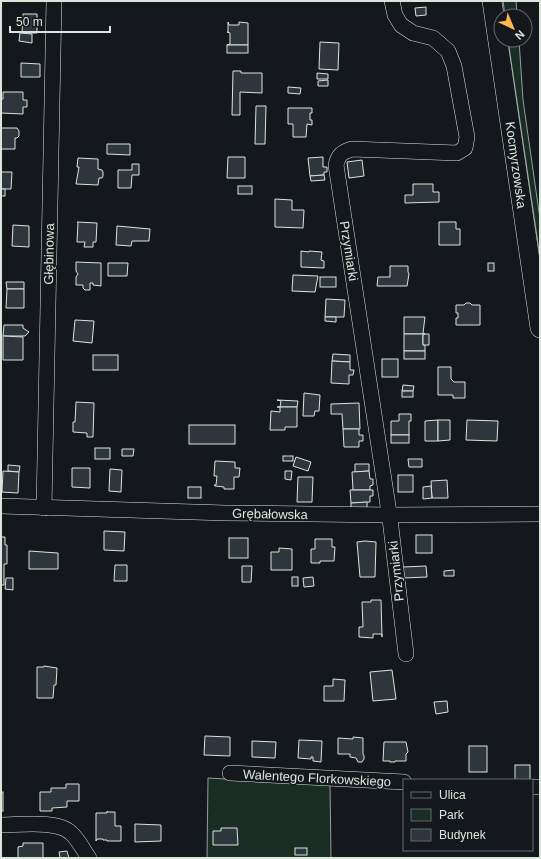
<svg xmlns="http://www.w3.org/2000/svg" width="541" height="859" viewBox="0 0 541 859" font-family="Helvetica,sans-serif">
	<rect width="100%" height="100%" fill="#14181c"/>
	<g fill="#1a2d24" stroke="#939e99">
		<path d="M503 1H516L517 16H505Z"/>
		<path d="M508 40H519L523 100 540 219V257Z"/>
		<path d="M208 778 330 785 331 858H207Z"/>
	</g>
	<g fill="#2c363c" stroke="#d8e6dc">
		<path d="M426 7V15L416 16 415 8Z"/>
		<path d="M23 14H37V33H22Z"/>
		<path d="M228 22 229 25H239V22L248 23V45H227L230 44V33L227 32H228Z"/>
		<path d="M20 33 32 34V43L19 41Z"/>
		<path d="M320 42 339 43 338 70 319 69Z"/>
		<rect x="227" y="45" width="21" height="8"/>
		<path d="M21 63 40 64V77H21Z"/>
		<path d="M233 71H241V73H262V93L240 92V115H232Z"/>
		<path d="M317 73 328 74V79H317Z"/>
		<path d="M328 80V86H318V81Z"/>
		<path d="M288 87 301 88 300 94 288 93Z"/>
		<path d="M3 92H23V100H27V107H23V114L1 113V99H3Z"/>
		<path d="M256 106H266L265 144H255Z"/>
		<path d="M288 108H312V113H310V120H312V125L307 124 306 137H293V124H288Z"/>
		<path d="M1 128H17L19 131V136L17 138H15V149H1Z"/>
		<path d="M107 144H130V155L107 154Z"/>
		<path d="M228 157H245V178H227Z"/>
		<path d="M323 157V167H327V172H324V175L310 176 308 158Z"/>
		<path d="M78 158 98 159V169L102 170 103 172V176L102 178H99L98 185 76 184 79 167H77Z"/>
		<path d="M362 160 364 176 349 178 347 162Z"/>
		<path d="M132 164H139V175H132L131 188H118V170H132Z"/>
		<path d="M1 172H12L11 189H1Z"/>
		<path d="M324 175 325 180 311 181 310 176Z"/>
		<path d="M413 184H433V192H439V202L405 203V195H413Z"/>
		<rect x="238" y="186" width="14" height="8"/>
		<rect x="1" y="189" width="4" height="7"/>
		<path d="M275 199 292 200V210H304L303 228 275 227Z"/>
		<path d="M77 222 97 223 96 242H93V247H84L85 242H77L78 223Z"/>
		<path d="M439 222H456V229H460V245H439Z"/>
		<path d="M13 225 29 226V247L12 246Z"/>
		<path d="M117 226 150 229 149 241H132L131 246 116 245Z"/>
		<path d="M301 251 309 252V251L322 252 321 260 324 261V268L301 267Z"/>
		<path d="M76 262 101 263V286L93 285V283H90V290H85L83 288V285H76V277L78 274 76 271Z"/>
		<path d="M108 263H128L127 276H108Z"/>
		<rect x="488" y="263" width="6" height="8"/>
		<path d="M390 266H408V272L409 274 407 286H377L378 277H390Z"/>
		<path d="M293 275 318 276 315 292 292 291Z"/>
		<rect x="320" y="277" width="16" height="10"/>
		<path d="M6 282H24V289H7Z"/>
		<path d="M7 289H24V308H6Z"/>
		<path d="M326 299 345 300 344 317H325Z"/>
		<path d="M466 303H470L472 305H480V325H456V318H458V313H456V305H464Z"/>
		<path d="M325 317H336V322L325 321Z"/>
		<path d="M404 317H425L423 333 425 334H404Z"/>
		<path d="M75 320 94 321 92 343 73 341Z"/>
		<path d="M4 325H23V328L29 332 25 336H3Z"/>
		<path d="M404 334H425L423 335V345H425V351H404Z"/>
		<path d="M425 334H429V345H423V335Z"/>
		<path d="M3 336 23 337V360H3Z"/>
		<rect x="404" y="351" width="21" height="8"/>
		<path d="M333 354 350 355V362L332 361Z"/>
		<rect x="93" y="355" width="25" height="15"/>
		<rect x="382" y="359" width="16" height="18"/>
		<path d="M332 361 350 362V370H354L353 375H349V384L331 383Z"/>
		<path d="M438 367H451V379L454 382H465V398H453V395H438Z"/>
		<path d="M403 385 414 386 413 391H402Z"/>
		<rect x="402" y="391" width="11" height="6"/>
		<path d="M304 393 320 395 319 411H315L314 416H303Z"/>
		<path d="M277 400 298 401 297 407H280L281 401Z"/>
		<path d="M76 402 94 403 93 437H87V433L73 432V422H75Z"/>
		<path d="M359 403 360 429H343L342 414H331V404Z"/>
		<path d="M277 407H297V427H285V430H270L271 411 280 412V407Z"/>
		<path d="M399 414H411V421H409V435H391V421H399Z"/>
		<path d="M438 420V441H425V421Z"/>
		<path d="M438 420H450V440L438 441Z"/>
		<path d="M467 420 498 421 497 441 466 440Z"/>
		<rect x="189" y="425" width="46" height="19"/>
		<path d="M343 429H359V435H363V441H359V447H344Z"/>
		<rect x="391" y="435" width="18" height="8"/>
		<rect x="95" y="448" width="15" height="11"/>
		<path d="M122 449H134L133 456H122Z"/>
		<rect x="283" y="456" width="10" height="5"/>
		<path d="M296 457 311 462 308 471 293 466Z"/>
		<path d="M408 459H422V467H409Z"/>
		<path d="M215 461 235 462V468H240L239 477H234V489H224V487L215 486 214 485H216L217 476H214Z"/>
		<path d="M355 464H369V471L355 472Z"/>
		<path d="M8 465 20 466 19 472 8 471Z"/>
		<path d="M72 468H90V488L72 487Z"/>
		<path d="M110 469 122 470 121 492 109 491Z"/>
		<path d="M3 471 19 472 18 493 2 492Z"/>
		<path d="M285 471H292L291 480 285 479Z"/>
		<path d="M369 471 370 479H373V485L370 486V490H353L352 472Z"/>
		<rect x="398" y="475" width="15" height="17"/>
		<path d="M298 477H313L312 502H297Z"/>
		<path d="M447 480 448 498H432L431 481Z"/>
		<path d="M431 486 432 498 423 499V487Z"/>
		<rect x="188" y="487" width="13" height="11"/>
		<path d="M350 490H373V496H370V502L351 503Z"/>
		<path d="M367 502V509H351V503Z"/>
		<path d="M104 531 125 532 124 551 104 550Z"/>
		<rect x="416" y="535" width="16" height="18"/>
		<path d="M1 537H5V545H7V564H4V585H1Z"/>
		<rect x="229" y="538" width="19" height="20"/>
		<path d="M315 539H332V547H335L334 561H320V563H311V549H315Z"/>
		<path d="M365 541 376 542 375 577H360L357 542Z"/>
		<path d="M279 548 292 549V570H271V552H279Z"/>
		<path d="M29 551 58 553V569H29Z"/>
		<path d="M115 565H127V581H114Z"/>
		<path d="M242 566H252L251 582H242Z"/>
		<path d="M426 566 427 577 404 578 403 567Z"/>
		<path d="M454 570V576H444V571Z"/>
		<rect x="292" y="577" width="6" height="9"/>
		<path d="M313 577 314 586 304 587 303 578Z"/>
		<path d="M6 578H13V590L5 589Z"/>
		<path d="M371 600H381L382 637V634H373V638L359 637V627H363L362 602H371Z"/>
		<path d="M44 666 57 668 56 685H54L53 698H37V667H44Z"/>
		<path d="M392 670 396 699 373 701 370 672Z"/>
		<path d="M333 679 345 680 344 701H324V686H333Z"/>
		<path d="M447 701 448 712 436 714 434 702Z"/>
		<path d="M205 736 230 737V756L204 755Z"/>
		<path d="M353 737 363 738V754L364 756V759L362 762H358L356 758 350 757V754H338V738L353 739Z"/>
		<path d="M299 740 322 741 321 762 313 761V757H311V759L298 758Z"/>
		<path d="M252 741 276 742 275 758 252 757Z"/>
		<path d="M384 742H406L408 752 406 754V761H395V762H390V761H383Z"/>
		<rect x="469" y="746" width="18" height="26"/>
		<rect x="515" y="765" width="15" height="15"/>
		<path d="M66 784H79V801H67V807L52 808V811H40V792H51V788H66Z"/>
		<rect x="1" y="792" width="2" height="19"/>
		<path d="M107 811 108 812H115V826H121V841H107V840H103V839H97L96 841V813H107Z"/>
		<path d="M135 824 161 825V841L135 842Z"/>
		<path d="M221 828H237L238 845H213V831H221Z"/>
		<path d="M23 843H43V858H18V847L23 846Z"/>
		<rect x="295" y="848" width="12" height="7"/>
		<path d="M67 851 69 858H60L59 852Z"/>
	</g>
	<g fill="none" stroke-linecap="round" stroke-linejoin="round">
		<defs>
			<g id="minor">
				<path d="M392 1 395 15 401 25 413 33 433 38 448 51 454 66 467 137 465 148 457 153 352 149C342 152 338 155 336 165L390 519 406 654"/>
				<path d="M1 506 226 513 390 515 540 514"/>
				<path d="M44 508 54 1"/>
				<path d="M230 773 404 782"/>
				<path d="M532 787H540"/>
				<path d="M1 825C19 825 58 820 71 833 79 840 83 850 89 858"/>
			</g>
			<path id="major" d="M492 1 540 328"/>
		</defs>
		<use href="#minor" stroke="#d8e6dc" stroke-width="16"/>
		<use href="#major" stroke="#d8e6dc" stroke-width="20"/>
		<use href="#minor" stroke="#14181c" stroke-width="15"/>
		<use href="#major" stroke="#14181c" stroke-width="19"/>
	</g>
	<g text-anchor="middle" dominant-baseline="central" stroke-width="3" stroke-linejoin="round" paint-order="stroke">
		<g font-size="13" fill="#d8e6dc" stroke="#14181c">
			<text transform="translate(516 165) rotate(82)">Kocmyrzowska</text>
			<text transform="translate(349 251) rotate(81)">Przymiarki</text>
			<text transform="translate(49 254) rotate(-89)">Głębinowa</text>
			<text transform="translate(270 514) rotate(1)">Grębałowska</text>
			<text transform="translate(396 571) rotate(-96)">Przymiarki</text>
			<text transform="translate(317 778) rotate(3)">Walentego Florkowskiego</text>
		</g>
	</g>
	<rect width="541" height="859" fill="none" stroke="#d8e6dc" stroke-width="4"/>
	<rect x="403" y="779" width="130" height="72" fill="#14181c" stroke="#626a69"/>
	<rect x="411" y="792" width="20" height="6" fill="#14181c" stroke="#626a69"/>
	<text x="439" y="799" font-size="12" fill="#d8e6dc">Ulica</text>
	<rect x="411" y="809" width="20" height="12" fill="#1a2d24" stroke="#626a69"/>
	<text x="439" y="819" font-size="12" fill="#d8e6dc">Park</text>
	<rect x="411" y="829" width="20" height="12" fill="#2c363c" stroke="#626a69"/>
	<text x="439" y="839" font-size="12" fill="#d8e6dc">Budynek</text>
	<g transform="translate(513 28) rotate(136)"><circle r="19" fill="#14181c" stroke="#626a69"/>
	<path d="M0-3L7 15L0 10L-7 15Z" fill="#ffb74d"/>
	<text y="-6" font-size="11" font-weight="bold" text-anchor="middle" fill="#d8e6dc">N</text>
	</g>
	<path d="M10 26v6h100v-6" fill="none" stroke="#d8e6dc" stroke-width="2"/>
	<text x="16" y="26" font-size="12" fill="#d8e6dc" stroke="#14181c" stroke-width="3" paint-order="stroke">50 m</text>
</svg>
